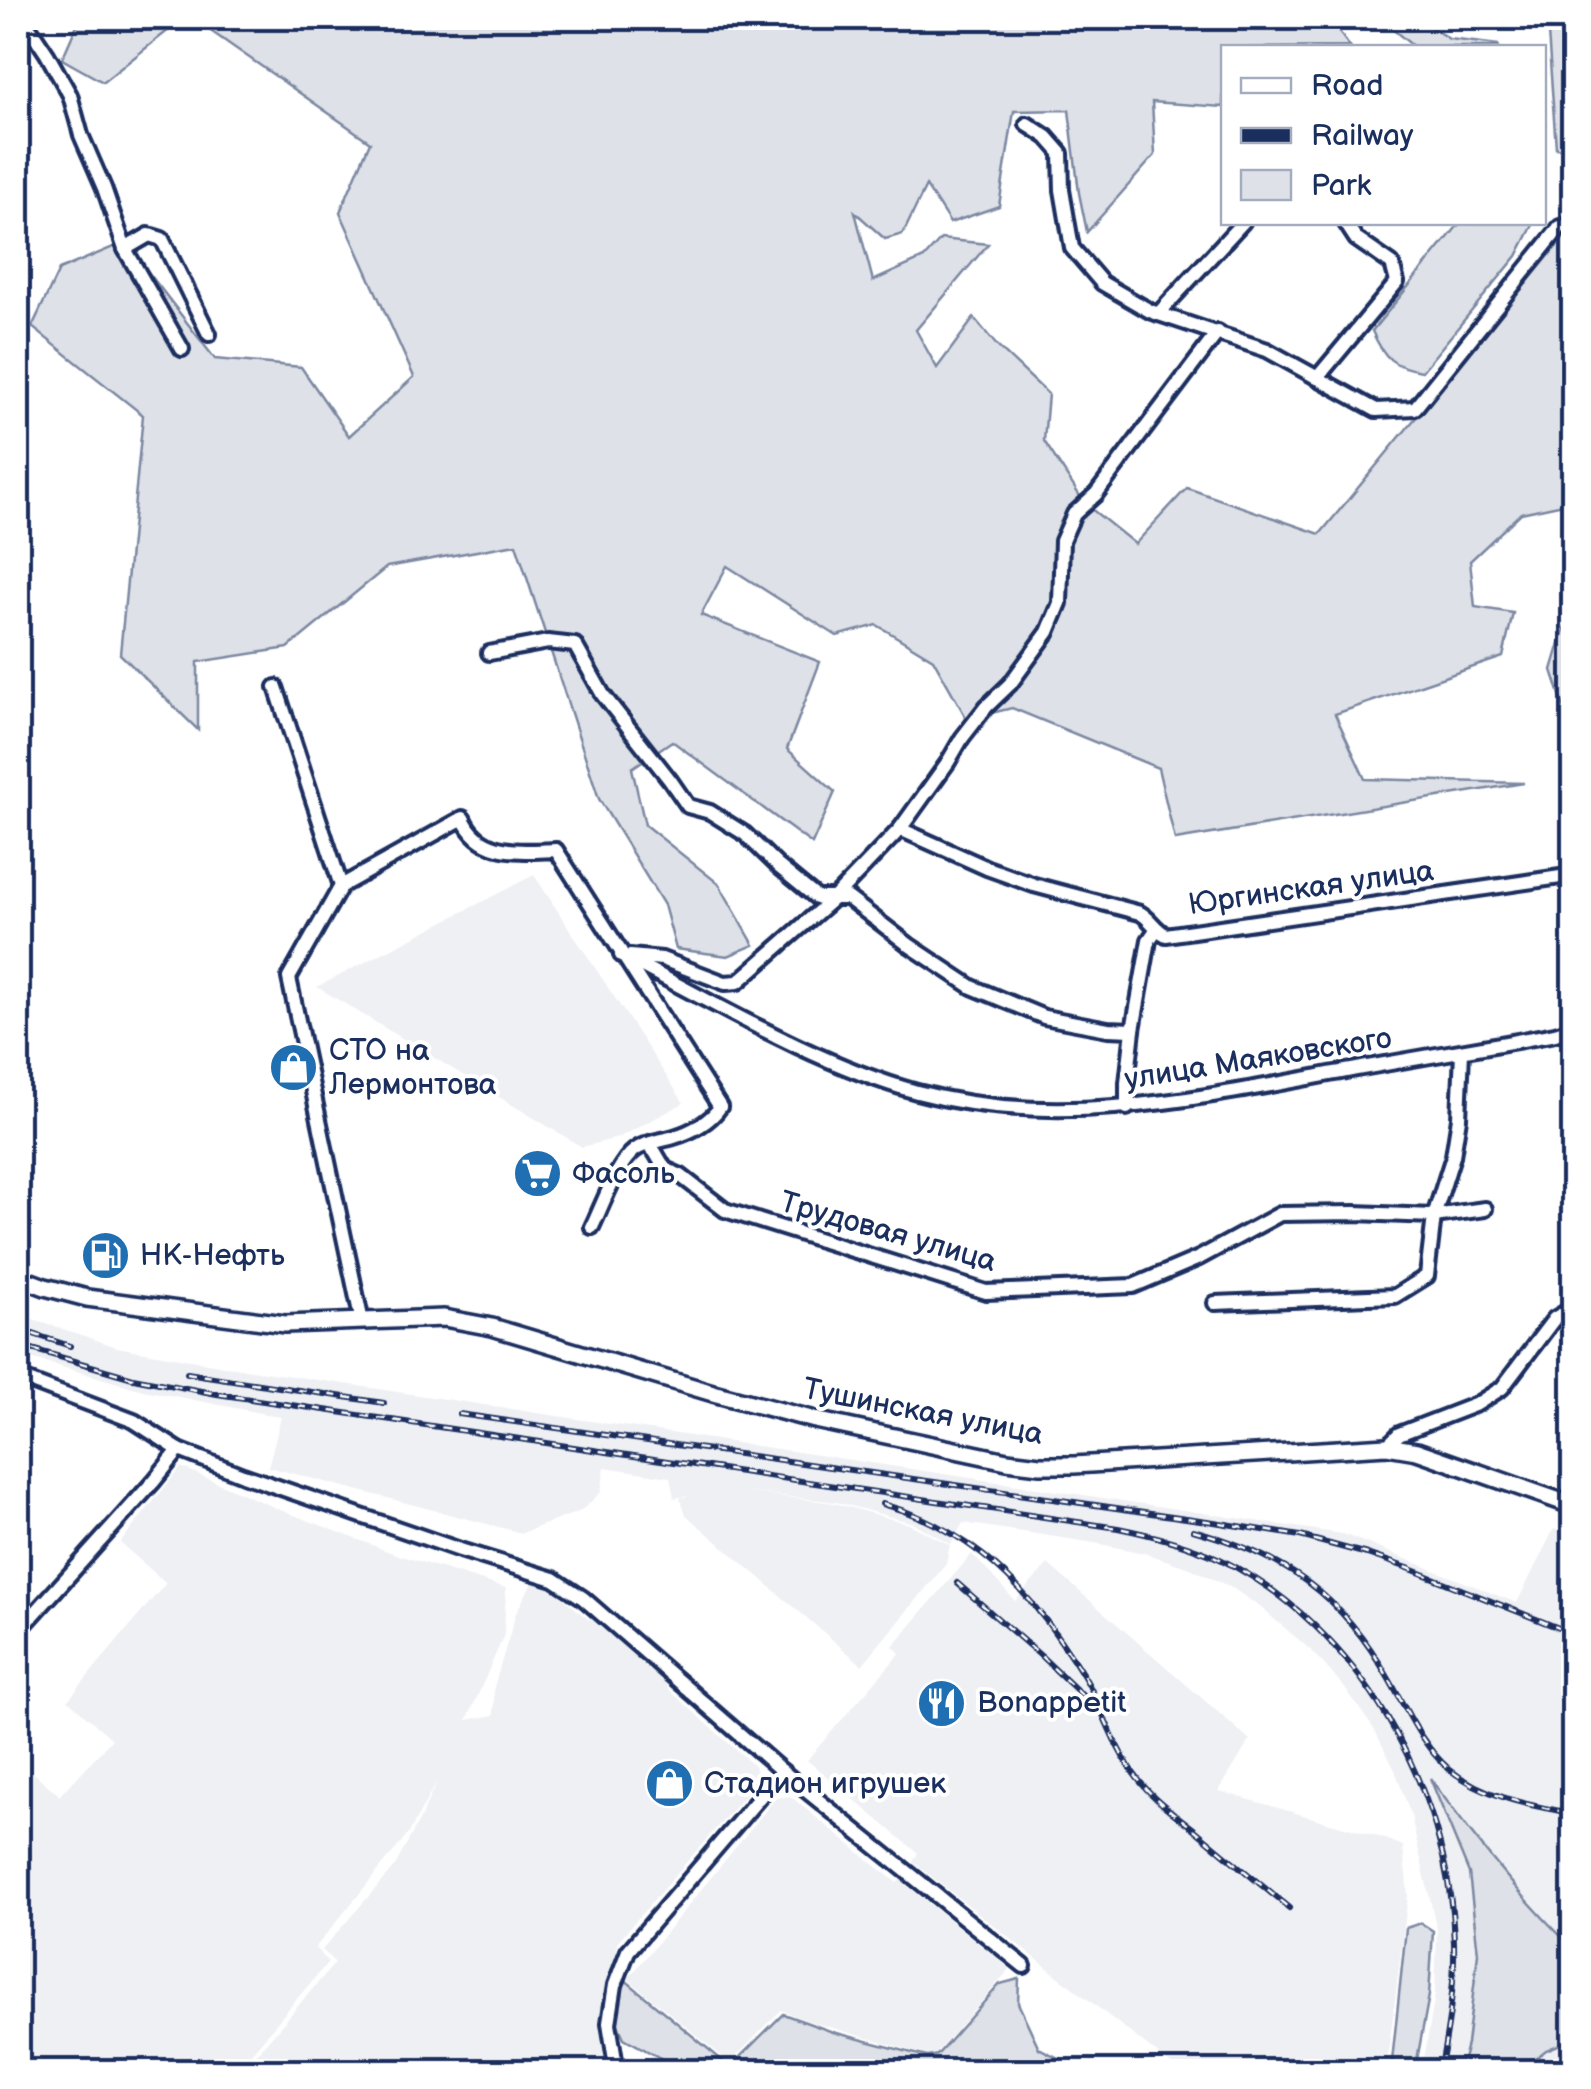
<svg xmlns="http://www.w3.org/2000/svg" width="1591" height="2089" viewBox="0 0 1591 2089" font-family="'Balsamiq Sans',sans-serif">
	<rect width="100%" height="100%" fill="#fff"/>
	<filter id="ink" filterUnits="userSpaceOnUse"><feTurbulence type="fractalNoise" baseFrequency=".01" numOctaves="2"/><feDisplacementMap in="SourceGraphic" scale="20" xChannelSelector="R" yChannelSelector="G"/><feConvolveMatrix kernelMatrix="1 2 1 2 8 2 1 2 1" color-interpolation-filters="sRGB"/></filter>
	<g filter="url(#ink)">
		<g fill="#eff0f4">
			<path d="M534 875 684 1103 618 1138 582 1147 317 987Z"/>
			<path d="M18 1314 117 1347 224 1366 1343 1534 1517 1603 1554 1529 1573 1535V2071H1422L1435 1995 1437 1930 1411 1816 1395 1770 1374 1729 1344 1687 1312 1651 1260 1607 1234 1589 1190 1568 1144 1553 1095 1543 963 1523 951 1544 913 1523 836 1502 728 1490 834 1503 909 1524 950 1545 946 1564 862 1665 686 1515 680 1498 692 1495 674 1498 670 1477 605 1467 601 1492 581 1511 522 1533 268 1467 281 1417 143 1390 34 1359 18 1352Z"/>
			<path d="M181 1467 276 1508 395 1554 506 1588 504 1635 467 1720 494 1715V1687L516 1613 533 1581 551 1588 589 1620 593 1616 669 1684 667 1688 754 1766 759 1779 618 1941 607 2009V2071H242L335 1963 322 1950 395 1866 421 1817 438 1779 409 1833 315 1948 328 1962 236 2071 18 2072V1759L60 1796 112 1739 68 1700 166 1583 120 1543Z"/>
			<path d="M972 1554 1015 1601 1048 1564 1250 1740 1219 1791 1383 1838 1403 1846 1408 1895 1386 2071H1179L913 1862 918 1853 807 1760 900 1653 893 1646Z"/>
			<path d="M790 1796 897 1883 900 1880 1010 1969 936 2053 927 2055 805 2020 781 2010 730 2063 628 1979 776 1798Z"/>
		</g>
		<g fill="#dee1e7" stroke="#7c88a2" stroke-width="2.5">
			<path d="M80 18H184L103 82 62 59Z"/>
			<path d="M192 18H1352L1338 31 1350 47 1224 48 1223 107 1152 102 1155 155 1087 232 1079 193 1069 110 1014 111 999 206 950 223 926 186 903 234 885 239 855 212 873 281 924 258 941 239 988 244 916 330 937 368 974 318 998 347 1048 394 1044 441 1085 504 1135 544 1187 488 1320 534 1562 240 1573 220V502L1521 513 1470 561 1475 607 1513 613 1503 657 1335 714 1365 779 1524 783 1175 840 1158 768 1012 708 967 719 933 659 877 625 837 636 727 566 701 615 820 662 787 749 835 792 812 844 672 741 632 768 645 825 719 884 754 945 728 956 676 949 664 905 599 799 516 544 387 567 288 648 198 662V730L120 654 143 415 32 327 59 270 125 242 215 359 301 367 349 436 414 377 340 212 370 142Z"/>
			<path d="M1379 18H1417L1449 39 1498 45 1499 47H1414Z"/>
			<path d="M1547 18H1573V151L1556 148Z"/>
			<path d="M1460 223H1534L1517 256 1422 371C1393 367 1384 358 1372 331Z"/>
			<path d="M1573 613V727L1570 726 1552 670 1566 623Z"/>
			<path d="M1430 1778C1474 1839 1519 1896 1573 1948V2039L1546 2050 1520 2071H1460L1467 2044 1478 1953 1469 1873Z"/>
			<path d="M1421 1923 1433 1931 1429 1995 1415 2071H1391L1406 1928Z"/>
			<path d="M624 1979 730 2067 783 2014 833 2032 927 2057 937 2055 1000 1984 1019 1979 1018 2003 1039 2048 1084 2071H1030L1019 2066 1014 2072 684 2071 624 2038 615 2018Z"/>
		</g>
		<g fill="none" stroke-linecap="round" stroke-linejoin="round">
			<defs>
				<g id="minor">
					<path d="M23 18 47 54 70 95 81 135 104 188 125 249 149 235 162 239 209 334"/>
					<path d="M1027 124 1047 137 1061 153 1062 190 1072 248 1102 283 1150 311 1267 350 1376 410 1415 408 1560 227 1574 224"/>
					<path d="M125 249 182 349"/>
					<path d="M1158 314 1243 222"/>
					<path d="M1317 378 1397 282 1392 264 1356 239 1345 222"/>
					<path d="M489 653 548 642 575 645 603 695 670 780 688 806 710 812 745 834 778 866 817 898H848L909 945 972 987 1044 1017 1108 1029 1133 1030 1127 1083V1108"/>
					<path d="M276 687 341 886 289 978 362 1322"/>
					<path d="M900 829 987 868 1034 885 1140 913C1151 919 1154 929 1166 935L1574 875"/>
					<path d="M341 886 463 818C480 857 520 851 556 850L720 1107C710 1122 691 1132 674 1137 661 1141 646 1142 635 1150 617 1163 602 1207 592 1227"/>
					<path d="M621 955C714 1003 816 1064 917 1092 1059 1130 1205 1097 1346 1071 1416 1058 1486 1047 1555 1034L1574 1028"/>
					<path d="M630 956 662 959 725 983 738 982 834 898 900 829 948 762 962 738 986 707 1010 684 1048 632 1060 603 1062 541 1074 514 1096 494 1218 332"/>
					<path d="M1133 1030 1149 940 1156 930"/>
					<path d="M647 1144 655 1152 665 1169 681 1176 725 1210 986 1292 1133 1286 1199 1258 1280 1214 1355 1213 1434 1216 1485 1209"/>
					<path d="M1215 1303 1395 1296 1427 1276 1434 1216 1453 1156 1459 1118 1462 1052"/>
					<path d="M18 1377 134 1421 179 1450 243 1475 460 1550 554 1579 583 1598 782 1771 1024 1966"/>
					<path d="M1387 1446 1399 1434 1477 1404 1502 1388 1554 1319 1574 1307"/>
					<path d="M18 1632 154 1481 179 1450"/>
					<path d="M617 2072 609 2023 615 1985 628 1951 782 1771"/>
				</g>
				<path id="major" d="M18 1277 45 1287 87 1298 285 1324 444 1318 492 1327 713 1393 815 1420 1007 1461 1040 1465H1074L1387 1446 1417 1451 1574 1506"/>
			</defs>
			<use href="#minor" stroke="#1b2f5e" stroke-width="20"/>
			<use href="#major" stroke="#1b2f5e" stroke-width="22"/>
			<use href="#minor" stroke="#fff" stroke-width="12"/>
			<use href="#major" stroke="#fff" stroke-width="15"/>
			<defs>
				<g id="rail">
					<path d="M18 1329 70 1346"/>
					<path d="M18 1345 133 1378 217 1394 1118 1528C1153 1535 1187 1544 1220 1559 1360 1627 1450 1790 1454 1943 1455 1987 1448 2029 1440 2072"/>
					<path d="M187 1373 384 1403"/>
					<path d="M459 1414 1214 1522 1300 1536 1367 1554 1408 1568 1574 1634"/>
					<path d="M882 1504C959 1525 1015 1574 1060 1640 1071 1656 1083 1673 1092 1691 1107 1721 1117 1753 1138 1779 1153 1799 1176 1815 1195 1830 1226 1856 1258 1882 1289 1908"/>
					<path d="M1193 1530C1285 1556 1342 1595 1389 1679 1407 1710 1421 1745 1449 1769 1484 1797 1528 1805 1571 1813"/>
					<path d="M957 1583 1042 1657 1085 1698"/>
					<path d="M1563 2072 1574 2066"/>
				</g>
			</defs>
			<use href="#rail" stroke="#1b2f5e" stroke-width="6"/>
			<use href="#rail" stroke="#fff" stroke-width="2.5" stroke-dasharray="8" stroke-linecap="butt"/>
		</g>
	</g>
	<defs>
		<symbol id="shop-disc" viewBox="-11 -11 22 22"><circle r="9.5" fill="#1f6fb2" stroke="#fff"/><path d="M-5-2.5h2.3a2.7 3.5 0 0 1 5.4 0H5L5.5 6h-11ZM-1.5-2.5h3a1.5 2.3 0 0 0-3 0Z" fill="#fff"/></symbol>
		<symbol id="supermarket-disc" viewBox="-11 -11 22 22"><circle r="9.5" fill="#1f6fb2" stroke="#fff"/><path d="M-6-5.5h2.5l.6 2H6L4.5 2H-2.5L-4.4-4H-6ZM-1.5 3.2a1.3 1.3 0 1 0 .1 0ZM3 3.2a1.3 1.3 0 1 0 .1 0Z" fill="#fff"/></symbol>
		<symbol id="fuel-disc" viewBox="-11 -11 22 22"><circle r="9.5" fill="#1f6fb2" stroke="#fff"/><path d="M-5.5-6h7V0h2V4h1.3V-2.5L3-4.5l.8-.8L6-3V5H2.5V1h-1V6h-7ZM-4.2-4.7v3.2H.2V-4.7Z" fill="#fff"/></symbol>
		<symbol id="restaurant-disc" viewBox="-11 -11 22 22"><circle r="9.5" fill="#1f6fb2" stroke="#fff"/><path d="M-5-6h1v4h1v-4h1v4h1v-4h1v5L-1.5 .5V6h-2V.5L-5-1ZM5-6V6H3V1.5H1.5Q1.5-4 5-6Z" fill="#fff"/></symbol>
	</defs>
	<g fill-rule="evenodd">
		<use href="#shop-disc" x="266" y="1040" width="55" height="55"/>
		<use href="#supermarket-disc" x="510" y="1146" width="55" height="55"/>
		<use href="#fuel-disc" x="78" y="1228" width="55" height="55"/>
		<use href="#restaurant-disc" x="914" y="1676" width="55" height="55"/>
		<use href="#shop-disc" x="642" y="1756" width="55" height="55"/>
	</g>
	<g text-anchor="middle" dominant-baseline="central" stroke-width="8" stroke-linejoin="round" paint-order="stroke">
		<g font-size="30" fill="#1b2f5e" stroke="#fff">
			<text transform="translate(1311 888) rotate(-8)">Юргинская улица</text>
			<text transform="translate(1258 1059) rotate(-9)">улица Маяковского</text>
			<text transform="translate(888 1232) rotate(16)">Трудовая улица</text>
			<text transform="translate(923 1412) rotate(11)">Тушинская улица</text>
		</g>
		<g font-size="30" fill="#1b2f5e" stroke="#fff" text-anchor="start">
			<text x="329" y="1051">СТО на<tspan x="329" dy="34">Лермонтова</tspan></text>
			<text x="572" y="1174">Фасоль</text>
			<text x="140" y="1256">НК-Нефть</text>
			<text x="977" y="1703">Bonappetit</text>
			<text x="704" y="1784">Стадион игрушек</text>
		</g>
	</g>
	<rect width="1591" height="2089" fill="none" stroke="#fff" stroke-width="60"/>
	<rect x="30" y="30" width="1531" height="2029" fill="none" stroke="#1b2f5e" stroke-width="4" filter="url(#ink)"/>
	<rect x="1221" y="45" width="325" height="180" fill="#ffffff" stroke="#a4acbf" stroke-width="2.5"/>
	<rect x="1241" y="78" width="50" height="15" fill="#ffffff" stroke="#a4acbf" stroke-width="2.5"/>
	<text x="1311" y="95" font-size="30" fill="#1b2f5e">Road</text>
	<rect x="1241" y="128" width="50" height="15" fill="#1b2f5e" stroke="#a4acbf" stroke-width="2.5"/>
	<text x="1311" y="145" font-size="30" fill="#1b2f5e">Railway</text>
	<rect x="1241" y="170" width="50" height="30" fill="#dee1e7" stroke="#a4acbf" stroke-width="2.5"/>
	<text x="1311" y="195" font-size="30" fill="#1b2f5e">Park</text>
</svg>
